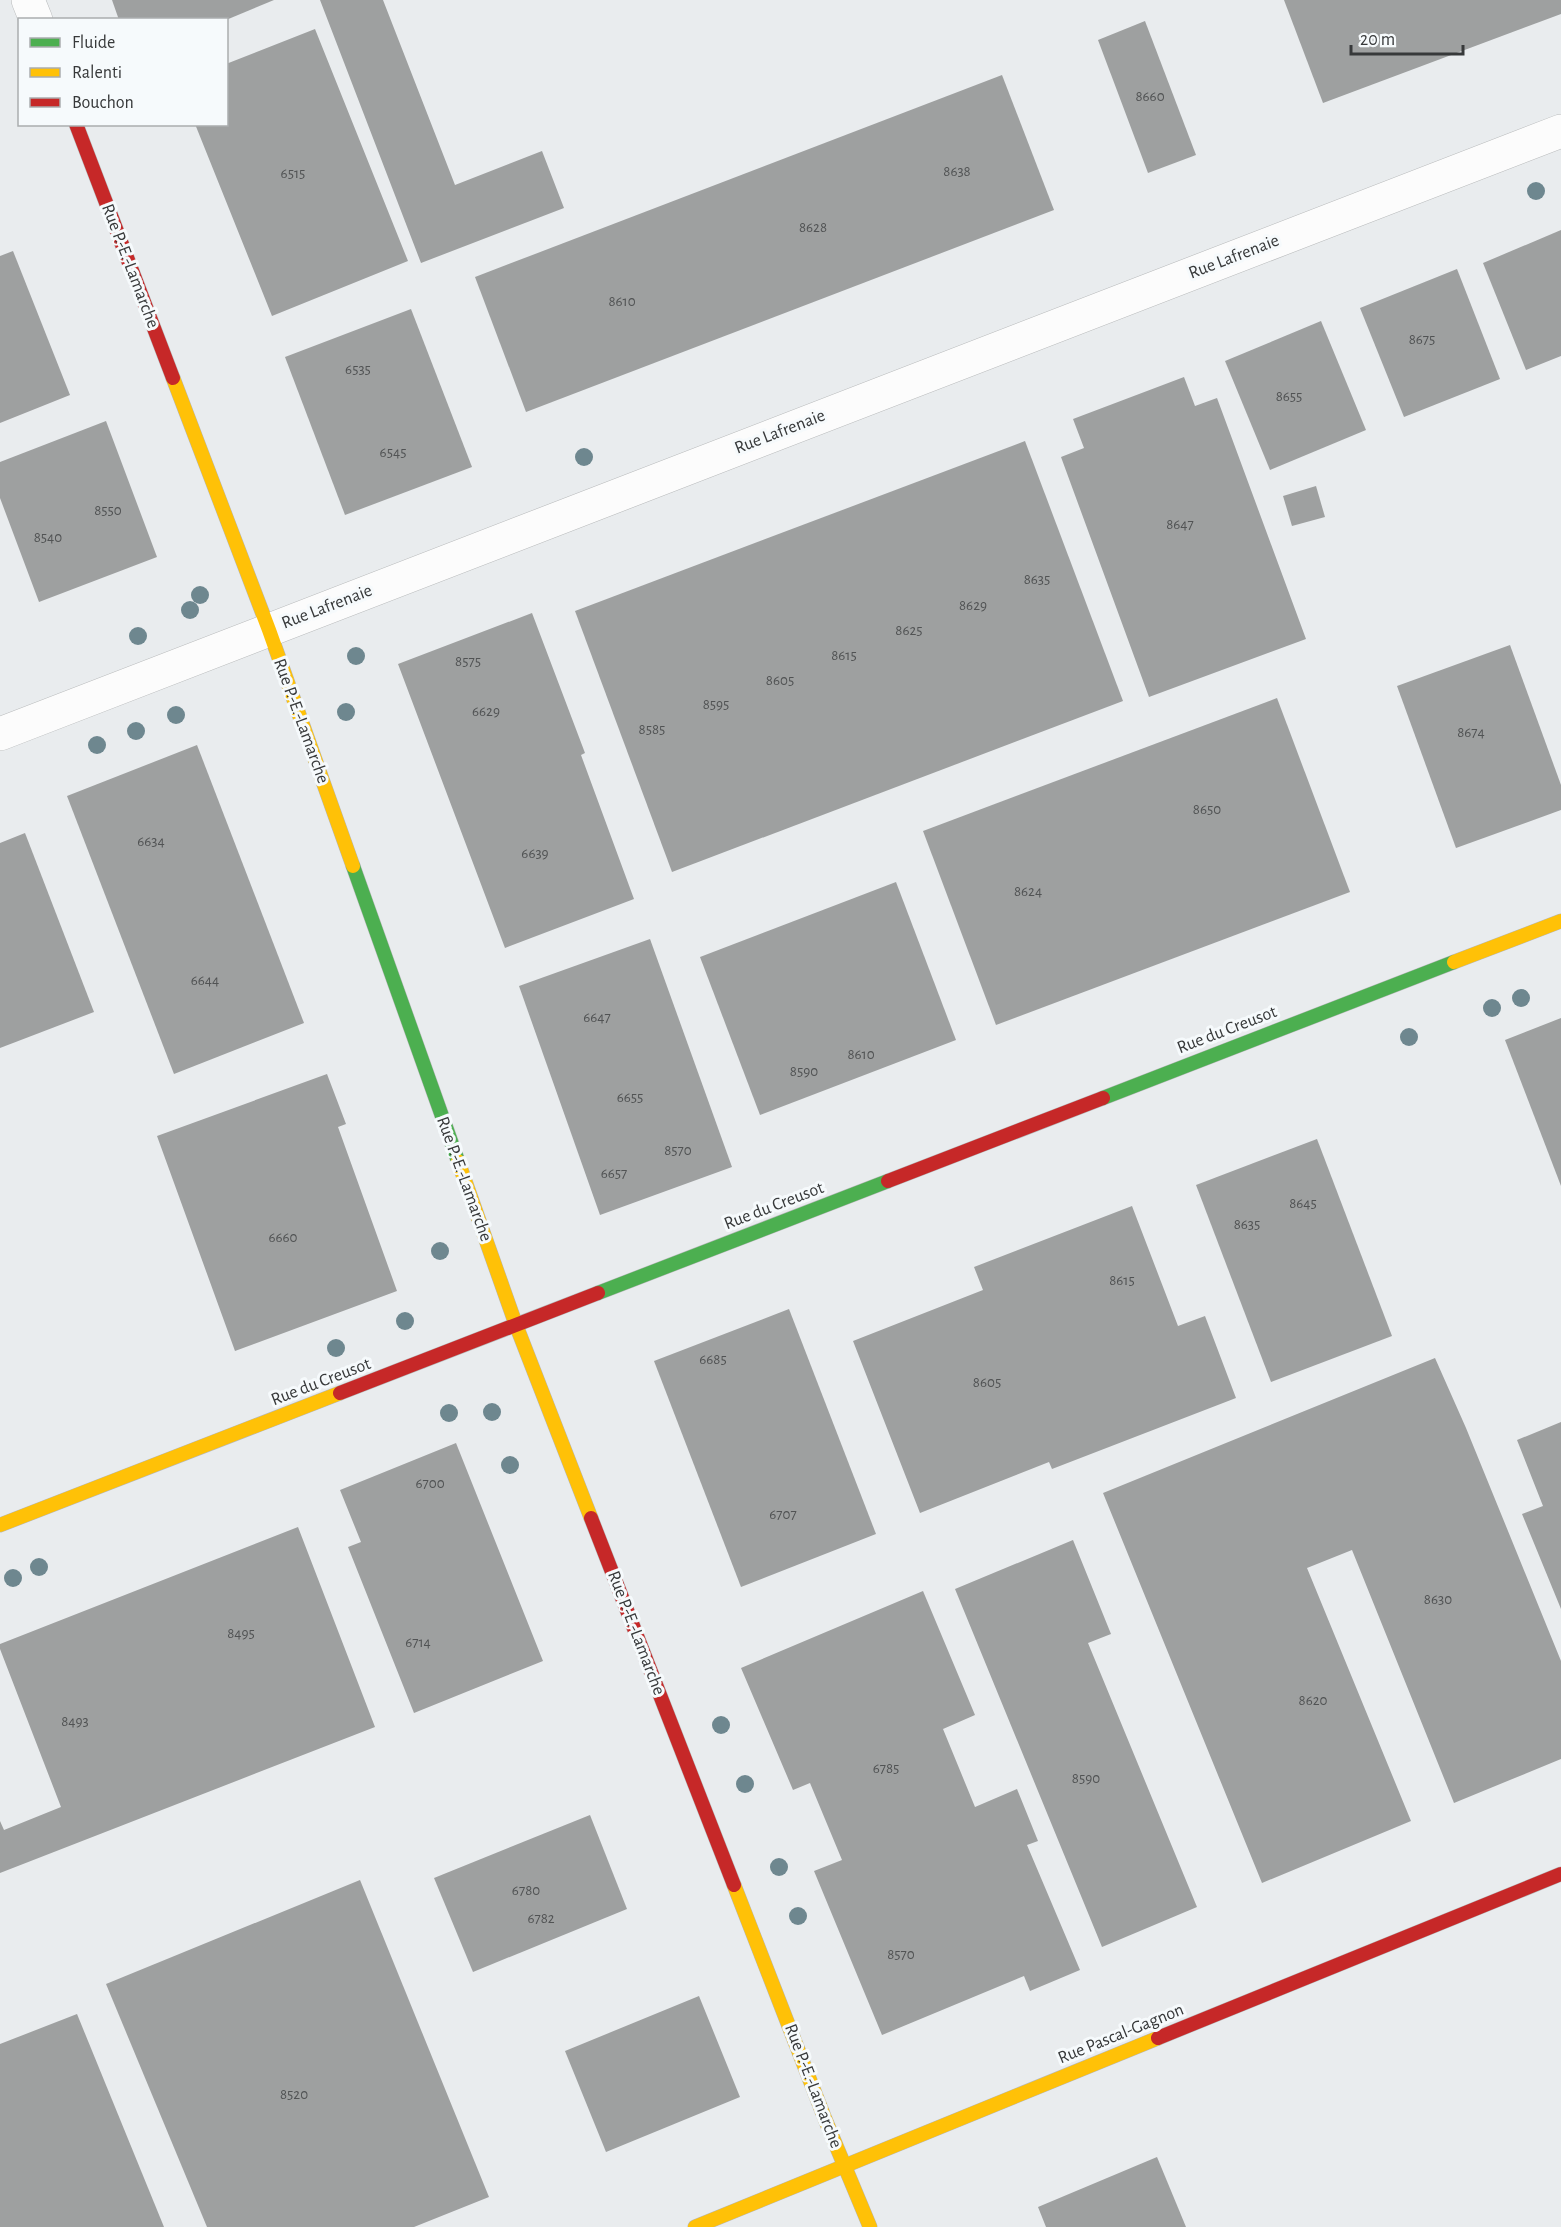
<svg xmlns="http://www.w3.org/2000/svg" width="1561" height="2227" viewBox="0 0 1561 2227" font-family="'Alegreya Sans',sans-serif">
	<rect width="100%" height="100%" fill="#e9ecee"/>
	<g fill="#9ea0a0">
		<path d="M112 0H274L226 20H119Z"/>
		<path d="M320 0H383L455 185 542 151 564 208 421 263Z"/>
		<path d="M1284 0H1561V14L1323 103Z"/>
		<path d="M1145 21 1196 155 1148 173 1098 40Z"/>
		<path d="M315 29 408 261 272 316 195 124H226V64Z"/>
		<path d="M1002 75 1054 210 526 412 475 277Z"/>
		<path d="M1561 230V356L1526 370 1483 263Z"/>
		<path d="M13 251 70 395 0 423V256Z"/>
		<path d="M1457 269 1500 379 1404 417 1360 308Z"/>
		<path d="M411 309 472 467 345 515 285 357Z"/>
		<path d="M1321 321 1366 430 1270 470 1225 361Z"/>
		<path d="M1184 377 1195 406 1217 398 1306 639 1149 697 1061 457 1084 448 1073 419Z"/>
		<path d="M106 421 157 557 39 602 0 498V462Z"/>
		<path d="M1025 441 1123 701 672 872 575 611Z"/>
		<path d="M1316 486 1325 517 1292 526 1283 496Z"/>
		<path d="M532 613 585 753 581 755 634 899 505 948 398 664Z"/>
		<path d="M1510 645 1561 785V810L1456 848 1397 686Z"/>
		<path d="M1277 698 1350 892 996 1025 923 831Z"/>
		<path d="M197 745 304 1023 174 1074 67 796Z"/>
		<path d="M25 833 94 1012 0 1048V843Z"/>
		<path d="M896 882 956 1040 760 1115 700 957Z"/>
		<path d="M650 939 732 1167 600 1215 519 986Z"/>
		<path d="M1561 1018V1186L1505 1040Z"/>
		<path d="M327 1074 346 1124 338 1127 397 1291 235 1351 157 1136Z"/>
		<path d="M1317 1139 1392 1336 1271 1382 1196 1185Z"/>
		<path d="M1132 1206 1178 1326 1205 1316 1236 1398 1052 1469 1049 1462 920 1513 853 1341 983 1290 974 1267Z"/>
		<path d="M789 1309 876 1534 741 1587 654 1361Z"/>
		<path d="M1435 1358 1466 1428 1561 1661V1759L1454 1803 1352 1550 1307 1568 1411 1821 1262 1883 1103 1493Z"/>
		<path d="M1561 1422V1609L1522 1514 1543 1506 1517 1440Z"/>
		<path d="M456 1443 543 1661 414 1713 348 1547 361 1542 340 1490Z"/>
		<path d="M298 1527 375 1727 0 1873V1821L4 1830 61 1807 0 1649V1644Z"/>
		<path d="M1073 1540 1111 1634 1088 1643 1197 1907 1102 1947 955 1589Z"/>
		<path d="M923 1591 975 1715 943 1729 975 1807 1017 1789 1038 1841 1027 1845 1080 1970 1030 1991 1024 1976 882 2035 814 1871 842 1860 810 1783 793 1790 741 1668Z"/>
		<path d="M590 1815 627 1909 473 1972 434 1878Z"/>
		<path d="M360 1880 489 2197 414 2227H207L106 1984Z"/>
		<path d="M699 1996 740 2097 606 2152 565 2051Z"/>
		<path d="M77 2014 164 2227H0V2044Z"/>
		<path d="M1157 2157 1186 2227H1046L1038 2207Z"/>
	</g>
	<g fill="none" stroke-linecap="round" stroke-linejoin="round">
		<defs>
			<g id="street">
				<path d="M28 0 36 20"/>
				<path d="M0 734 1561 131"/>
			</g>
			<g id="fast">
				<path d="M353 866 458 1161"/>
				<path d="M1103 1098 1454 962"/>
				<path d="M598 1293 888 1181"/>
			</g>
			<g id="slow">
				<path d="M173 378 269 630 353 866"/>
				<path d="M1454 962 1561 921"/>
				<path d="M458 1161 516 1325 591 1518"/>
				<path d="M0 1525 340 1393"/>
				<path d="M734 1885 825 2119 870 2227"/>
				<path d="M695 2227 1158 2038"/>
			</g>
			<g id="jam">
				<path d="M76 124 173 378"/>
				<path d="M888 1181 1103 1098"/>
				<path d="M340 1393 598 1293"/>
				<path d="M591 1518 734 1885"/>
				<path d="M1158 2038 1561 1874"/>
			</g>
		</defs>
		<use href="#street" stroke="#b6b8b9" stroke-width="34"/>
		<use href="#fast" stroke="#b6b8b9" stroke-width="15"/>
		<use href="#slow" stroke="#b6b8b9" stroke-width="15"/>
		<use href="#jam" stroke="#b6b8b9" stroke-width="15"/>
		<use href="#street" stroke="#fcfcfc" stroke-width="33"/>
		<use href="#fast" stroke="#4caf50" stroke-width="14"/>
		<use href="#slow" stroke="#ffc107" stroke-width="14"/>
		<use href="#jam" stroke="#c62828" stroke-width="14"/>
	</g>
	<g fill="#6e878f">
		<circle cx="1536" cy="191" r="9"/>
		<circle cx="584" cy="457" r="9"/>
		<circle cx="200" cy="595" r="9"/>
		<circle cx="190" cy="610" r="9"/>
		<circle cx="138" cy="636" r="9"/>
		<circle cx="356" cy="656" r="9"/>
		<circle cx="346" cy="712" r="9"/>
		<circle cx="176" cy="715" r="9"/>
		<circle cx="136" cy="731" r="9"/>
		<circle cx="97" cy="745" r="9"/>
		<circle cx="1521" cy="998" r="9"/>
		<circle cx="1492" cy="1008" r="9"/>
		<circle cx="1409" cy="1037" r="9"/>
		<circle cx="440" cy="1251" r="9"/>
		<circle cx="405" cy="1321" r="9"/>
		<circle cx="336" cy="1348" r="9"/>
		<circle cx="492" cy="1412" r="9"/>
		<circle cx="449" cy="1413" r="9"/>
		<circle cx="510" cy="1465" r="9"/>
		<circle cx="39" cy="1567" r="9"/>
		<circle cx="13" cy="1578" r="9"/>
		<circle cx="721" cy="1725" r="9"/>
		<circle cx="745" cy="1784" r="9"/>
		<circle cx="779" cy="1867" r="9"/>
		<circle cx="798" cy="1916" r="9"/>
	</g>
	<g text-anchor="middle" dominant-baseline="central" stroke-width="6" stroke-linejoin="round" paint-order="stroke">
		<g font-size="15" fill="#515354">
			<text x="1150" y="96">8660</text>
			<text x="957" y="171">8638</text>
			<text x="293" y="173">6515</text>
			<text x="813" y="227">8628</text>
			<text x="622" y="301">8610</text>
			<text x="1422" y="339">8675</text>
			<text x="358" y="369">6535</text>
			<text x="1289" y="396">8655</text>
			<text x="393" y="452">6545</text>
			<text x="108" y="510">8550</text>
			<text x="1180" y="524">8647</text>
			<text x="48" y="537">8540</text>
			<text x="1037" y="579">8635</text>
			<text x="973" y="605">8629</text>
			<text x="909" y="630">8625</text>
			<text x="844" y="655">8615</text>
			<text x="468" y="661">8575</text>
			<text x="780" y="680">8605</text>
			<text x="716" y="704">8595</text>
			<text x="486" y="711">6629</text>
			<text x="652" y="729">8585</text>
			<text x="1471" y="732">8674</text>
			<text x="1207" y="809">8650</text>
			<text x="151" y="841">6634</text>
			<text x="535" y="853">6639</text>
			<text x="1028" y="891">8624</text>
			<text x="205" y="980">6644</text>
			<text x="597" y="1017">6647</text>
			<text x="861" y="1054">8610</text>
			<text x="804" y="1071">8590</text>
			<text x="630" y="1097">6655</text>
			<text x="678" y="1150">8570</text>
			<text x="614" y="1173">6657</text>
			<text x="1303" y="1203">8645</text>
			<text x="1247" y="1224">8635</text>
			<text x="283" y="1237">6660</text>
			<text x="1122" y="1280">8615</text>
			<text x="713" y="1359">6685</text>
			<text x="987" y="1382">8605</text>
			<text x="430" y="1483">6700</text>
			<text x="783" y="1514">6707</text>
			<text x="1438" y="1599">8630</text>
			<text x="241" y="1633">8495</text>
			<text x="418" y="1642">6714</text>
			<text x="1313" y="1700">8620</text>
			<text x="75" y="1721">8493</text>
			<text x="886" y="1768">6785</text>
			<text x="1086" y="1778">8590</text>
			<text x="526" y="1890">6780</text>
			<text x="541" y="1918">6782</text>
			<text x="901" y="1954">8570</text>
			<text x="294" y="2094">8520</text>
		</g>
		<g font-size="18" fill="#37393a" stroke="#f6fafc">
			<text transform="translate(1234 257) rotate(-21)">Rue Lafrenaie</text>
			<text transform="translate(130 266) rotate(69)">Rue P.-E.-Lamarche</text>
			<text transform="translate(780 432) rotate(-21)">Rue Lafrenaie</text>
			<text transform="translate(327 607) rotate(-21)">Rue Lafrenaie</text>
			<text transform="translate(301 721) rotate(70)">Rue P.-E.-Lamarche</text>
			<text transform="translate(1227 1030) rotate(-21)">Rue du Creusot</text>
			<text transform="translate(464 1179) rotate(70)">Rue P.-E.-Lamarche</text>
			<text transform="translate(774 1206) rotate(-21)">Rue du Creusot</text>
			<text transform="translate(321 1382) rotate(-21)">Rue du Creusot</text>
			<text transform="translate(636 1633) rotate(69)">Rue P.-E.-Lamarche</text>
			<text transform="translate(1121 2034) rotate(-22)">Rue Pascal-Gagnon</text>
			<text transform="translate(813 2086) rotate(69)">Rue P.-E.-Lamarche</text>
		</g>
	</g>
	<rect x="18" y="18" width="210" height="108" fill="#f6fafc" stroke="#aaadae" stroke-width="1.5"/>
	<rect x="30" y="38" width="30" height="9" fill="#4caf50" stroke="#aaadae" stroke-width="1.5"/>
	<text x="72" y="48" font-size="18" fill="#37393a">Fluide</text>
	<rect x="30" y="68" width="30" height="9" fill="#ffc107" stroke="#aaadae" stroke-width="1.5"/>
	<text x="72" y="78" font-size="18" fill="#37393a">Ralenti</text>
	<rect x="30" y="98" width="30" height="9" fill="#c62828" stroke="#aaadae" stroke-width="1.5"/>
	<text x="72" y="108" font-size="18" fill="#37393a">Bouchon</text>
	<path d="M1351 45v9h112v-9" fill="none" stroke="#37393a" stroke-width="3"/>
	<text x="1360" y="45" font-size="18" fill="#37393a" stroke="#f6fafc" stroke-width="4.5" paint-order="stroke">20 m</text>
</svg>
